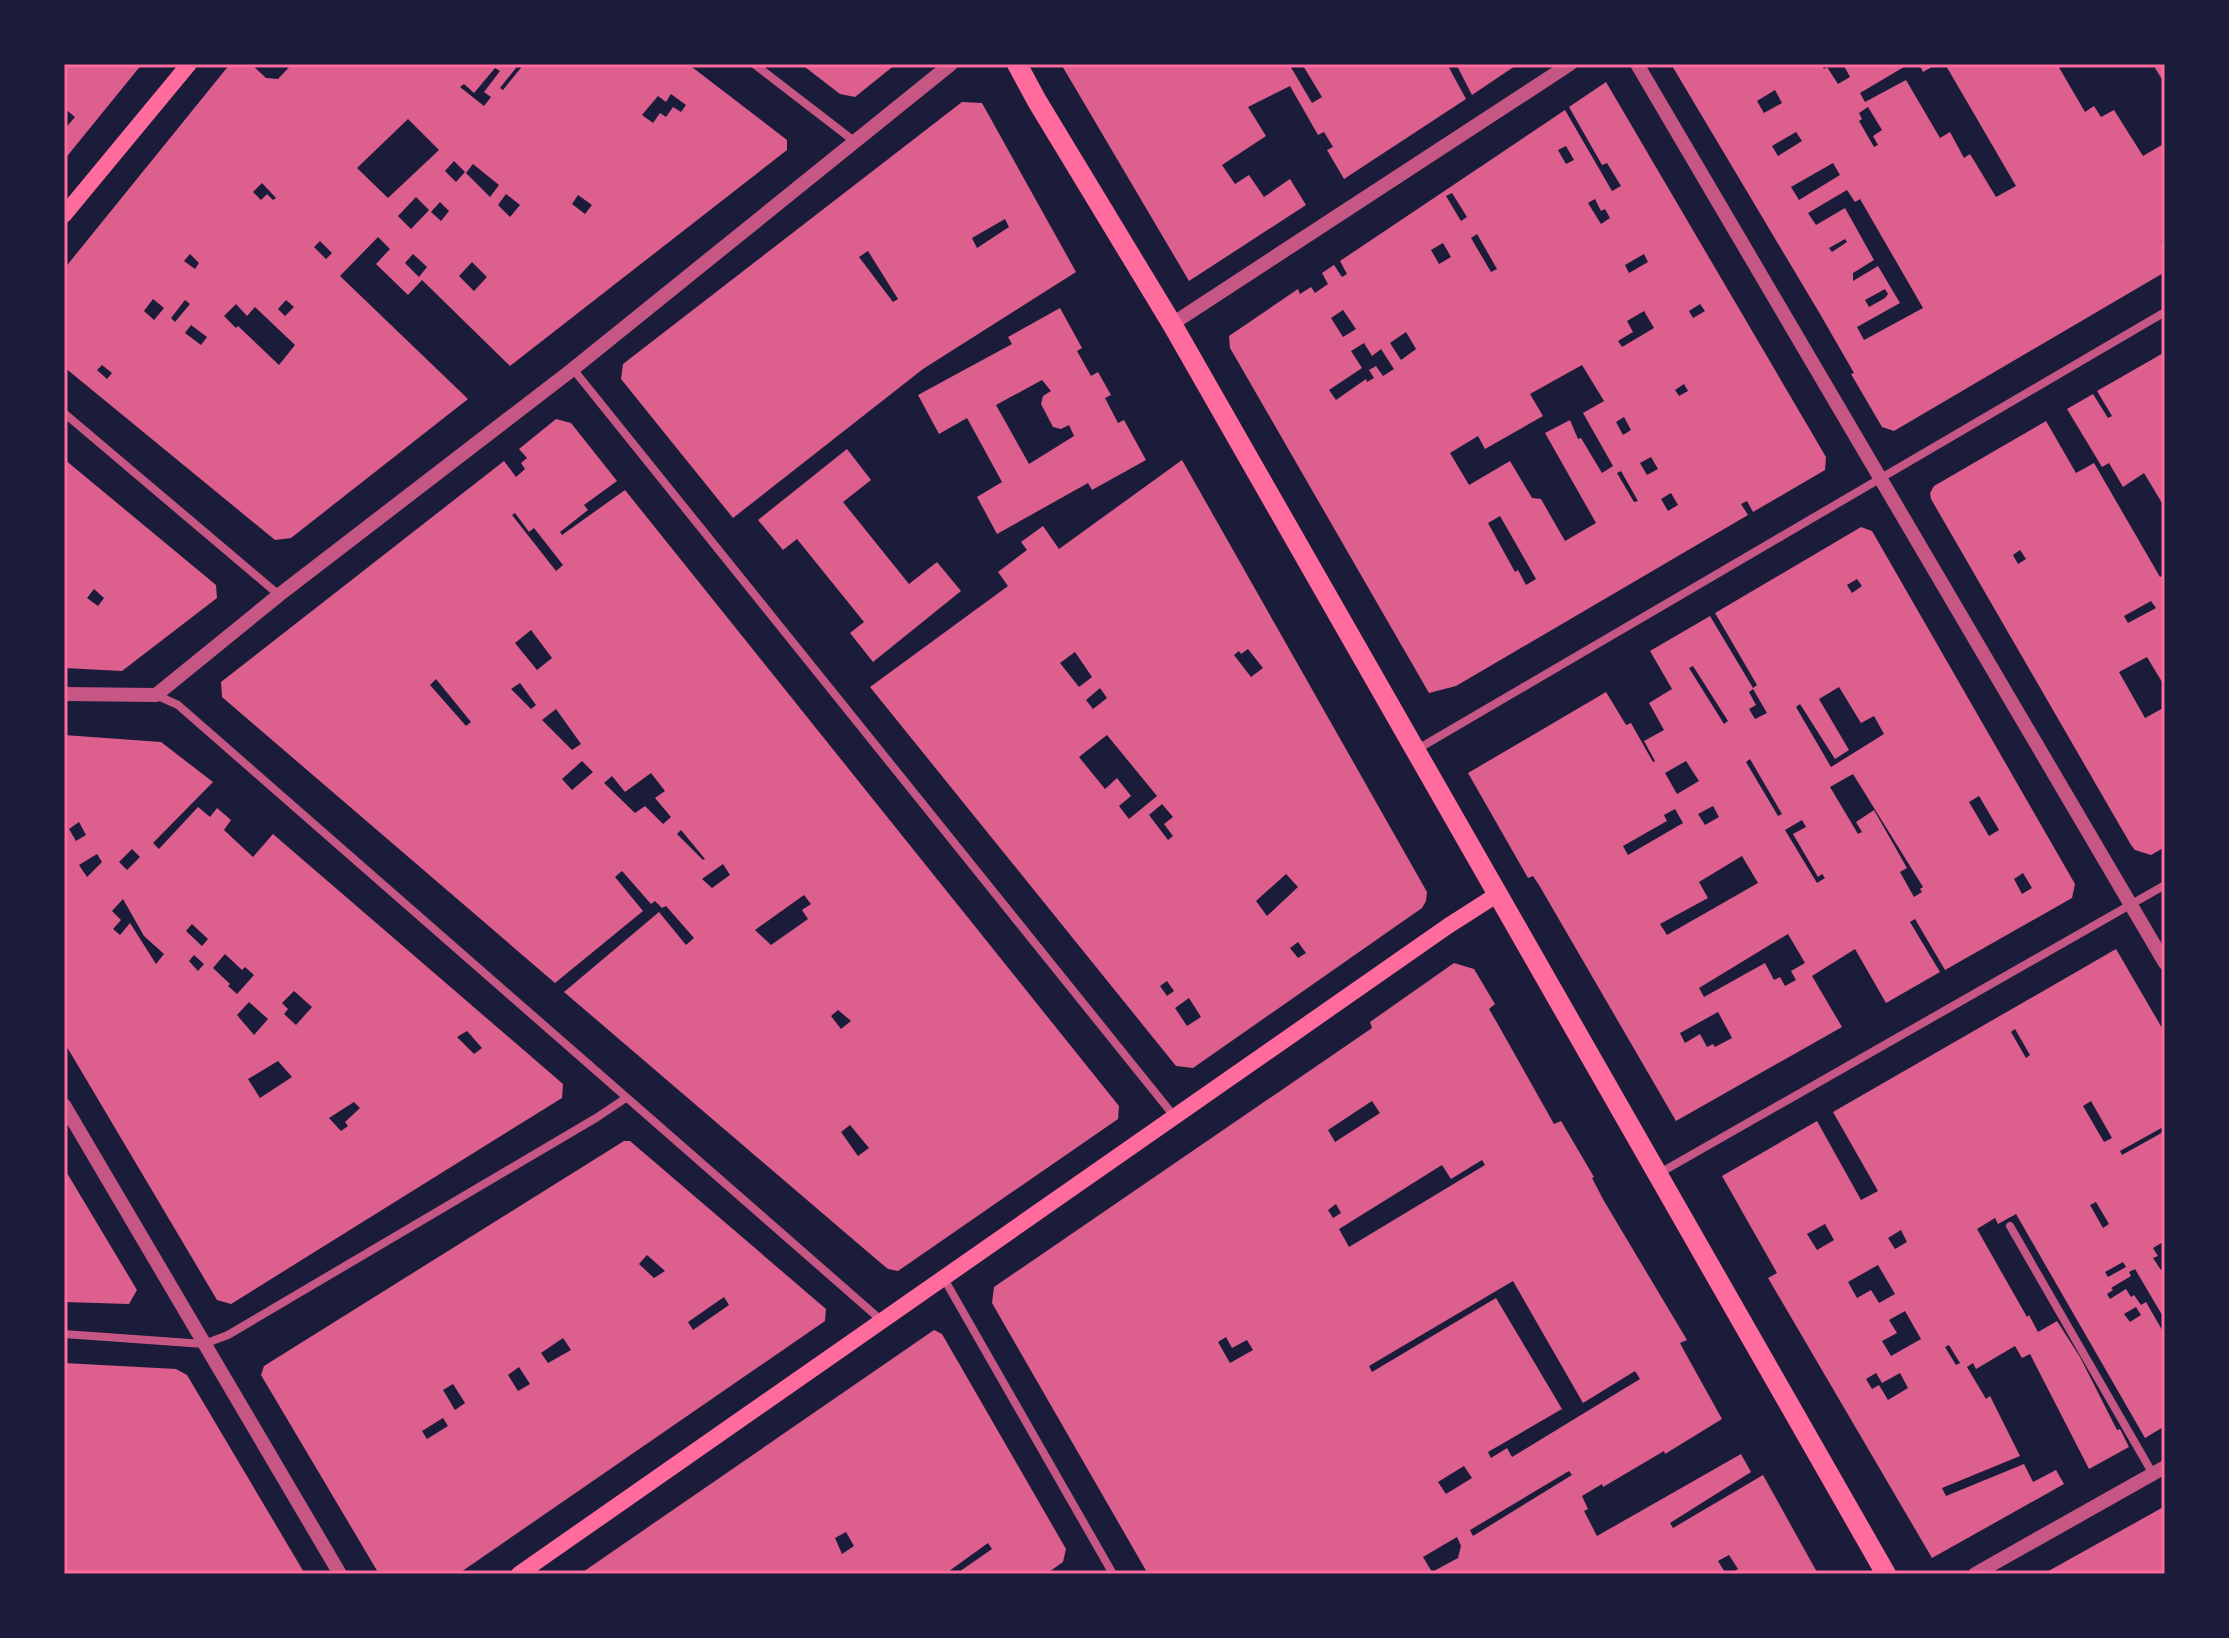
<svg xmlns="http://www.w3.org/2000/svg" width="2229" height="1638" viewBox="0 0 2229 1638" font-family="'DM Sans',sans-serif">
	<rect width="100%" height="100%" fill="#1b1b3a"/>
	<g fill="#dd5f8e" fill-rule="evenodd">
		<path d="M64 64H142L64 160V130L75 117 64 108Z"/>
		<path d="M230 64H251L266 78 278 79 292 64H519L500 88 503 90 524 64H688L787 140V150L510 366 422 280 408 295 376 264 390 249 378 237 340 276 468 399 291 538 275 540 64 367V269ZM495 68 500 71 484 92 491 97 484 106 460 87 464 84 474 93ZM671 94 686 105 681 112 673 107 666 117 660 113 653 123 642 115 658 96 666 102ZM408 119 439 150 388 198 357 168ZM454 161 466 173 473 164 499 185 490 197 465 172 456 182 445 171ZM262 183 276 198 273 200 267 194 261 200 253 192ZM506 194 520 205 510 217 498 205ZM578 195 592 205 585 214 572 204ZM416 197 429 210 411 229 398 216ZM440 202 449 211 441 221 431 212ZM320 241 332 253 326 259 314 247ZM190 254 199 263 195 269 184 261ZM413 254 427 267 419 277 405 263ZM472 262 487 277 474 291 459 276ZM153 299 164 308 154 320 144 311ZM185 300 190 304 175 322 171 318ZM286 300 294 307 285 316 278 309ZM236 304 247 316 255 307 295 345 279 365 238 326 236 328 224 316ZM191 325 207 337 201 345 185 333ZM102 365 112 373 107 379 97 370Z"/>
		<path d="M801 64H896L855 97 840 94Z"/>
		<path d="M1061 64H1289L1312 103 1322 97 1302 64H1447L1466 99 1344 179 1327 150 1333 147 1324 132 1318 135 1290 86 1248 107 1266 136 1222 165 1235 184 1249 175 1264 197 1290 179 1306 205 1189 281Z"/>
		<path d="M1456 64H1518L1472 95Z"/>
		<path d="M1671 64H1821L1824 69 1827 67 1838 84 1850 77 1843 64H1909L1860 93 1865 102 1906 80 1940 138 1950 132 1964 158 1970 154 1996 197 2016 186 1945 64H2057L2085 112 2094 106 2101 117 2114 110 2143 156 2165 143V239L2161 241 2165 248V272L1894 431 1882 427 1851 374 1854 373 1820 314ZM1775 90 1782 103 1764 113 1757 101ZM1868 107 1882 130 1873 136 1878 145 1874 147 1859 121 1862 119 1859 113ZM1796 132 1802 141 1778 156 1772 146ZM1833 163 1840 175 1799 200 1791 187ZM1847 190 1855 202 1860 199 1923 308 1864 340 1857 327 1900 303 1878 266 1853 281V273L1874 260 1845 208 1816 225 1808 213ZM1845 239 1847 242 1832 252 1829 248ZM1885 289 1888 294 1885 298 1869 307 1865 300Z"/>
		<path d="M1919 64H1937L1923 72Z"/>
		<path d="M2162 64H2165V84L2155 68Z"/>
		<path d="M1606 82 1826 457 1825 470 1753 512 1747 501 1741 504 1748 515 1456 686 1429 693 1230 348 1229 336 1298 289 1300 294 1311 287 1315 293 1328 284 1322 273 1334 265 1342 277 1347 274 1340 261 1565 110 1612 191 1621 186 1607 163 1602 165 1569 107ZM1566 146 1574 160 1566 164 1558 150ZM1452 193 1467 217 1461 221 1446 196ZM1595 199 1601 211 1605 209 1610 218 1601 224 1588 203ZM1477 234 1497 269 1491 272 1471 238ZM1443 243 1451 257 1439 264 1431 250ZM1644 254 1648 262 1629 273 1625 265ZM1700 304 1705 311 1693 318 1689 311ZM1343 310 1356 329 1343 337 1331 318ZM1644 311 1654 328 1622 347 1618 341 1633 332 1627 321ZM1406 332 1416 349 1401 360 1390 343ZM1364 343 1372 356 1381 349 1394 369 1383 376 1376 366 1369 370 1374 378 1367 382 1366 379 1336 400 1329 390 1362 368 1351 351ZM1582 365 1604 401 1583 413 1613 466 1602 473 1581 438 1578 439 1570 420 1545 433 1596 523 1565 541 1541 499 1532 498 1510 461 1469 485 1450 453 1478 436 1485 449 1543 416 1530 394ZM1684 384 1688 391 1679 396 1675 390ZM1624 417 1631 430 1623 435 1616 422ZM1651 457 1658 469 1647 475 1640 463ZM1621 471 1638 501 1634 502 1617 473ZM1671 493 1678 505 1668 511 1661 499ZM1500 516 1536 579 1526 585 1518 570 1515 572 1488 523Z"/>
		<path d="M962 102 982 103 1076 272 923 369 733 518 621 379 623 364ZM1005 219 1009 227 977 248 972 238ZM868 251 898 299 893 302 859 257Z"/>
		<path d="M1060 308 1082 348 1077 351 1091 376 1098 372 1111 395 1105 398 1118 423 1124 420 1146 460 1092 490 1088 483 997 534 977 497 1002 482 967 418 939 434 918 395 1012 344 1008 337ZM1042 380 1051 391 1043 396 1041 404 1053 427 1061 429 1069 425 1074 436 1029 464 996 405Z"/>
		<path d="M2165 352V508L2144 473 2123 487 2109 463 2102 467 2067 409 2093 394 2108 418 2112 416 2097 391Z"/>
		<path d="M556 419 571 423 617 481 584 505 588 510 560 532 562 535 625 490 1119 1106 1118 1119 898 1271 888 1269 876 1259 564 992 659 912 686 945 694 938 666 906 662 908 655 901 651 904 622 871 615 877 643 911 555 983 222 697 221 682 504 461 516 477 525 469 521 463 527 458 519 449ZM515 513 529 532 534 528 563 565 556 571 512 515ZM531 630 552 658 537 670 515 643ZM436 679 471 722 466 726 430 685ZM520 683 536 705 531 709 511 689ZM556 709 581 744 572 750 542 720ZM582 761 593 772 572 790 562 779ZM651 773 665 791 655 798 671 817 663 824 645 806 635 813 604 783 612 776 625 792ZM681 830 705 859 703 860 677 834ZM723 864 730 875 712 888 702 879ZM804 895 811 904 802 910 808 919 771 945 755 930ZM838 1010 851 1021 841 1029 831 1016ZM850 1125 869 1148 858 1156 841 1132Z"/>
		<path d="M2046 421 2076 473 2094 463 2160 577 2165 574V687L2147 657 2119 672 2145 718 2165 707V847L2151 855 2135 850 2131 845 1931 499 1930 493 1934 486ZM2020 550 2026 559 2018 564 2013 555ZM2151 601 2156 608 2128 623 2124 616Z"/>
		<path d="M847 449 871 480 843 502 909 584 937 562 961 591 873 662 850 633 864 622 797 539 783 550 758 520Z"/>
		<path d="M64 459 216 585 217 598 122 671 64 668ZM94 589 104 598 98 606 87 598Z"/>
		<path d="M1182 460 1427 892 1426 901 1422 908 1193 1068 1176 1066 870 687 1008 586 998 572 1027 550 1021 542 1043 526 1059 549ZM1248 649 1263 668 1251 677 1234 655 1239 651 1241 654ZM1075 652 1092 677 1079 687 1060 663ZM1100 688 1107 698 1093 709 1086 700ZM1107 735 1157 796 1129 819 1119 806 1131 796 1117 778 1105 789 1079 757ZM1162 804 1173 817 1164 824 1173 836 1168 840 1149 815ZM1286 874 1298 887 1267 916 1256 901ZM1298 942 1306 953 1298 958 1290 948ZM1167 981 1174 991 1167 996 1160 986ZM1189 998 1201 1017 1187 1026 1175 1008Z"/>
		<path d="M1861 527 1872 531 2075 884 2072 898 1945 970 1915 919 1910 922 1940 972 1886 1003 1855 949 1812 976 1842 1027 1676 1121 1539 885 1533 876 1528 878 1468 773 1606 692 1626 725 1631 723 1653 762 1655 761 1644 741 1664 730 1649 703 1672 689 1650 651 1710 616 1753 688 1757 685 1715 613ZM1857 579 1862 586 1852 593 1847 585ZM1693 666 1728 721 1724 724 1689 668ZM1839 687 1861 723 1874 716 1884 734 1831 767 1796 707 1800 704 1835 759 1849 750 1819 699ZM1753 689 1767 713 1755 719 1749 709 1756 705 1749 692ZM1750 759 1782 814 1778 816 1746 762ZM1686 761 1699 781 1677 794 1665 773ZM1853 774 1923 887 1920 889 1922 892 1914 897 1900 872 1907 868 1874 810 1856 822 1862 832 1858 834 1830 787ZM1979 796 1999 830 1989 836 1969 802ZM1713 806 1719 817 1705 825 1698 814ZM1675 809 1683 823 1628 855 1623 846 1667 821 1664 815ZM1802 820 1806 827 1793 834 1818 877 1822 874 1825 878 1817 883 1785 830ZM1742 856 1758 883 1667 935 1660 924 1708 898 1699 882ZM2023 873 2032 888 2022 894 2014 879ZM1788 934 1805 963 1791 971 1796 980 1785 986 1780 977 1774 980 1765 963 1704 997 1699 988ZM1718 1012 1732 1038 1715 1047 1713 1044 1707 1047 1700 1034 1685 1043 1680 1033Z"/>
		<path d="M64 735 161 742 213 782 153 843 159 849 198 807 210 817 217 808 231 820 224 830 253 857 273 834 563 1084 562 1098 231 1304 217 1300 64 1042ZM79 822 86 835 76 841 69 829ZM132 849 140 857 127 870 119 862ZM97 854 102 862 87 877 79 865ZM123 899 144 936 164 954 156 964 130 923 120 935 113 929 121 920 112 911ZM192 924 208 939 202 946 186 931ZM225 954 242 970 245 967 254 975 237 994 228 986 230 984 213 968ZM194 955 204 964 198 971 189 961ZM294 991 312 1007 296 1025 284 1014 288 1009 282 1003ZM249 1002 268 1019 254 1035 237 1015ZM467 1031 482 1048 474 1054 457 1037ZM278 1061 292 1077 260 1098 248 1079ZM354 1102 360 1108 345 1122 348 1126 341 1131 329 1118Z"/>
		<path d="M2116 949 2165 1033V1126L2120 1151 2122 1155 2165 1131V1241L2153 1248 2158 1256 2153 1258 2161 1270 2165 1268V1320L2135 1269 2129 1272 2131 1276 2111 1288 2113 1290 2107 1294 2110 1299 2126 1289 2131 1297 2134 1295 2141 1305 2146 1302 2165 1335V1426L2145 1438 2016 1214 1998 1224 1995 1218 1977 1229 2027 1317 2029 1315 2038 1332 2057 1321 2080 1357 2117 1430 2120 1429 2129 1447 2089 1469 2030 1354 2022 1358 2015 1346 1976 1369 1973 1363 1967 1367 1986 1399 1990 1396 2020 1456 1942 1488 1946 1496 2024 1464 2033 1482 2056 1470 2064 1484 1932 1558 1768 1278 1777 1273 1722 1176 1817 1121 1861 1200 1878 1191 1833 1112ZM2015 1029 2030 1055 2026 1058 2011 1032ZM2091 1101 2112 1138 2104 1142 2083 1106ZM2096 1202 2109 1224 2103 1228 2090 1205ZM1825 1224 1834 1240 1817 1250 1807 1234ZM1901 1230 1907 1242 1895 1249 1888 1238ZM2123 1262 2126 1267 2108 1277 2105 1272ZM1878 1265 1895 1294 1879 1303 1871 1290 1857 1298 1848 1282ZM2136 1307 2141 1315 2130 1322 2124 1314ZM1905 1311 1921 1339 1891 1356 1882 1341 1897 1333 1889 1320ZM1949 1345 1960 1363 1956 1365 1945 1347ZM1876 1373 1882 1383 1900 1373 1908 1388 1888 1400 1879 1385 1872 1389 1866 1379Z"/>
		<path d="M1454 963 1474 969 1495 1004 1489 1009 1496 1021 1554 1124 1561 1121 1594 1177 1592 1178 1604 1201 1687 1340 1680 1343 1682 1347 1722 1419 1665 1454 1664 1451 1603 1487 1602 1484 1582 1496 1588 1509 1584 1511 1597 1536 1741 1454 1751 1472 1670 1523 1673 1528 1763 1475 1818 1574H1729L1738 1569 1729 1555 1718 1561 1726 1574H1148L992 1303 994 1287 1372 1028 1370 1022ZM1372 1101 1380 1113 1335 1142 1328 1130ZM1482 1160 1485 1165 1349 1247 1339 1229 1442 1165 1451 1179ZM1336 1204 1341 1213 1333 1218 1328 1210ZM1513 1281 1583 1403 1635 1371 1640 1379 1512 1457 1507 1448 1491 1458 1488 1452 1562 1409 1496 1298 1372 1372 1369 1366ZM1226 1337 1232 1348 1247 1340 1253 1350 1230 1363 1218 1342ZM1464 1466 1472 1478 1446 1494 1438 1482ZM1569 1471 1572 1475 1473 1536 1470 1530ZM1457 1537 1461 1546 1458 1558 1432 1572 1423 1557Z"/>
		<path d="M624 1141H630L826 1309 825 1321 458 1574H379L261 1375 264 1366ZM647 1255 665 1271 654 1278 639 1264ZM724 1297 729 1305 693 1330 688 1322ZM563 1338 571 1350 548 1363 541 1353ZM519 1367 530 1384 518 1391 508 1375ZM453 1384 465 1403 455 1410 443 1390ZM443 1418 448 1426 427 1439 422 1431Z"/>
		<path d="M64 1168 137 1290 129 1304 64 1302Z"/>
		<path d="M934 1330 942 1334 1066 1549 1063 1562 1046 1574H956L992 1549 988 1543 945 1574H580ZM846 1532 854 1546 842 1554 835 1538Z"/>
		<path d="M64 1363 176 1369 187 1375 305 1574H64Z"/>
		<path d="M2165 1506V1574H2043L2151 1514Z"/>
	</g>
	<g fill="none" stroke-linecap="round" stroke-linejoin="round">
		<g stroke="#c65784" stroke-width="8">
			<path d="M754 64 854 141"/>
			<path d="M573 369 1174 1116"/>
			<path d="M64 413 279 595"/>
			<path d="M156 695 178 705 881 1320"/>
			<path d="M1416 750 2165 312"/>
			<path d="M1658 1174 2165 885"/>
			<path d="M2010 1226 2153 1474"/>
			<path d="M943 1277 1113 1574"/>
			<path d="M64 1334 204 1344 228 1335 596 1118 626 1098"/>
		</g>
		<g stroke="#c65784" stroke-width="14">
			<path d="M1637 64 2165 963"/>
			<path d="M1172 324 1570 64"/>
			<path d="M64 694 156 695 279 595 573 369 951 64"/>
			<path d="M64 1105 340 1574"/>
			<path d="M1975 1574 2165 1467"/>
		</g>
		<g stroke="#ff6b9d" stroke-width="16">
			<path d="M64 215 189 64"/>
			<path d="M519 1574 1448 926 1498 894"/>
		</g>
		<path stroke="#ff6b9d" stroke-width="20" d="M1017 64 1037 101 1172 324 1886 1574"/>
	</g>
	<rect width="2229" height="1638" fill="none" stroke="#1b1b3a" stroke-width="132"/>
	<rect x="66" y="66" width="2097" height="1506" fill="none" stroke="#ff6b9d" stroke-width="3"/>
</svg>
